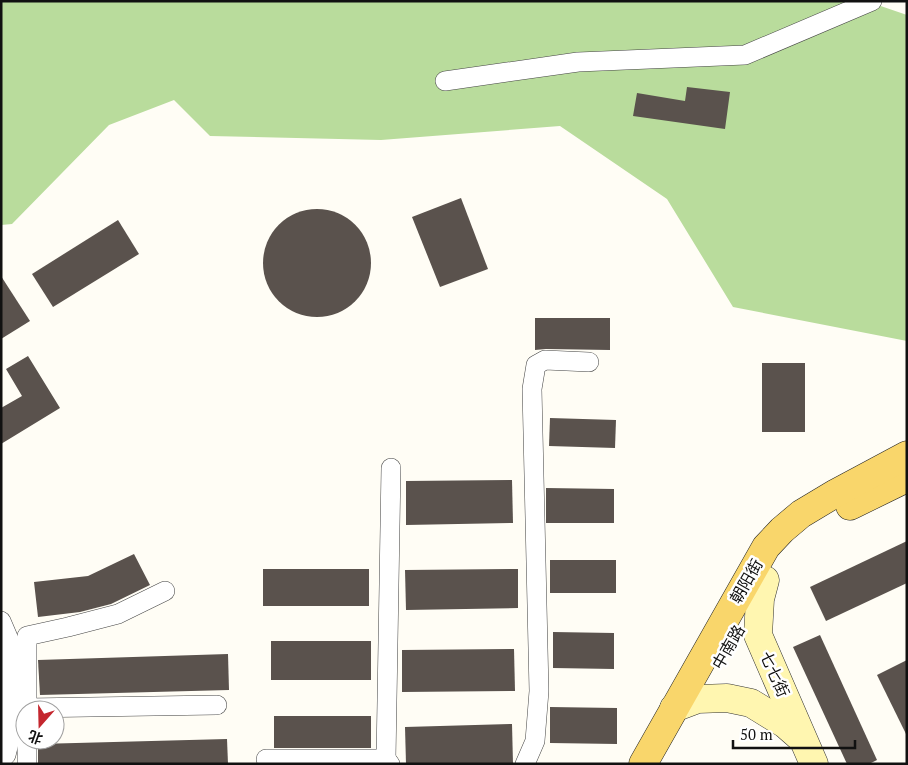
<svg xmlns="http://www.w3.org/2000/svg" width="908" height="765" viewBox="0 0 908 765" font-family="'PT Serif','Noto Sans SC',serif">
	<rect width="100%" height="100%" fill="#fffdf5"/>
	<path fill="#b9dc9c" d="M1 1H866L907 15V341L733 307 667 199 560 126 381 140 210 136 174 100 109 125 12 224 1 225Z"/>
	<g fill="#5a524d">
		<path d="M687 87 730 92 725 129 633 116 637 93 685 101Z"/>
		<path d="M461 198 488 269 440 287 412 217Z"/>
		<circle cx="317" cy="263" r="54"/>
		<path d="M118 220 139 254 53 307 32 274Z"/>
		<path d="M1 276 30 321 1 339Z"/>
		<path d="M535 318H610V350L546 349 535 350Z"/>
		<path d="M28 356 60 408 1 444V408L22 396 6 369Z"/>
		<rect x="762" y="363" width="43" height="69"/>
		<path d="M550 418 616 420 615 448 549 446Z"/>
		<path d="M512 480 513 523 406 525V481Z"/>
		<path d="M546 488 614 489V523H546Z"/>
		<path d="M907 541V583L826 621 810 587Z"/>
		<path d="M134 554 150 585 111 604 80 612 38 617 34 582 88 576Z"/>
		<rect x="550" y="560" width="66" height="33"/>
		<rect x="263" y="569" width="106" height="37"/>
		<path d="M518 569V608L406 610 405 570Z"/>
		<path d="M553 632 614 633V669L553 668Z"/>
		<path d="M820 635 877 760 869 764H847L793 647Z"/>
		<rect x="271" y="641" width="100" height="39"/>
		<path d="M514 649 515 691 402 692V650Z"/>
		<path d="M228 654 229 690 40 695 38 660Z"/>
		<path d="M907 660V736L877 675Z"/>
		<path d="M550 707 617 708V744L550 743Z"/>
		<rect x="274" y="716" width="97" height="32"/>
		<path d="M512 724 513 764H406L405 727Z"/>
		<path d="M227 739 228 764H38V744Z"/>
	</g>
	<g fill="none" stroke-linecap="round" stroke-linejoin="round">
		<defs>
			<g id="street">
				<path d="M445 81 578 62 745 55 872 1"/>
				<path d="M1 621 10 642 11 735 6 755 1 759"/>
				<path d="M27 708 217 705"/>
				<path d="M27 710V636L68 627 118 614 165 591"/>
				<path d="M266 759H386L390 764"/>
				<path d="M386 759 391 468"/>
				<path d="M27 764V740"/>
				<path d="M525 764 535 741 539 691 532 389 536 365 545 360 589 362"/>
			</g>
			<g id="secondary">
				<path d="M765 580 760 599 758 635 814 764"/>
				<path d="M674 708 698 699 727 698 751 703 785 724 801 738"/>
			</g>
			<g id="primary">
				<path d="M850 506 907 478"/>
				<path d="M643 764 766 547 782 530 801 514 836 493 907 455"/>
			</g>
		</defs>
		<use href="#street" stroke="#444" stroke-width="20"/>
		<use href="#secondary" stroke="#333" stroke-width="29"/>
		<use href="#primary" stroke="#222" stroke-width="29"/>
		<use href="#street" stroke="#fff" stroke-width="19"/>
		<use href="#secondary" stroke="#fff6b0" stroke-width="28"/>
		<use href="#primary" stroke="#f9d66b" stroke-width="28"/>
	</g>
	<g text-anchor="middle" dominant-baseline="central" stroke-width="5" stroke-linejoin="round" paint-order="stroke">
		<g font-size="16" fill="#111" stroke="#fff">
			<text transform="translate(746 581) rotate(-60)">朝阳街</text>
			<text transform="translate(728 647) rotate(-60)">中南路</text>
			<text transform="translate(775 674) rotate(66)">七七街</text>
		</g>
	</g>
	<rect width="908" height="765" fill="none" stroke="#111111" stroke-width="5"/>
	<g transform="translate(40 725) rotate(200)"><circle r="24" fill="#ffffff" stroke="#a0a0a0"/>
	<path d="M0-4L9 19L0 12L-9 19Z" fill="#c4262e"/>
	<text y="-8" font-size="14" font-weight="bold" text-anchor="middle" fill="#111111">北</text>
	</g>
	<path d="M733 740v8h122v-8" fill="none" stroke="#111111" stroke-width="2.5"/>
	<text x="740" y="740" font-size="15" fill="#111111" stroke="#ffffff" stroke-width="4" paint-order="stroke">50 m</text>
</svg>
